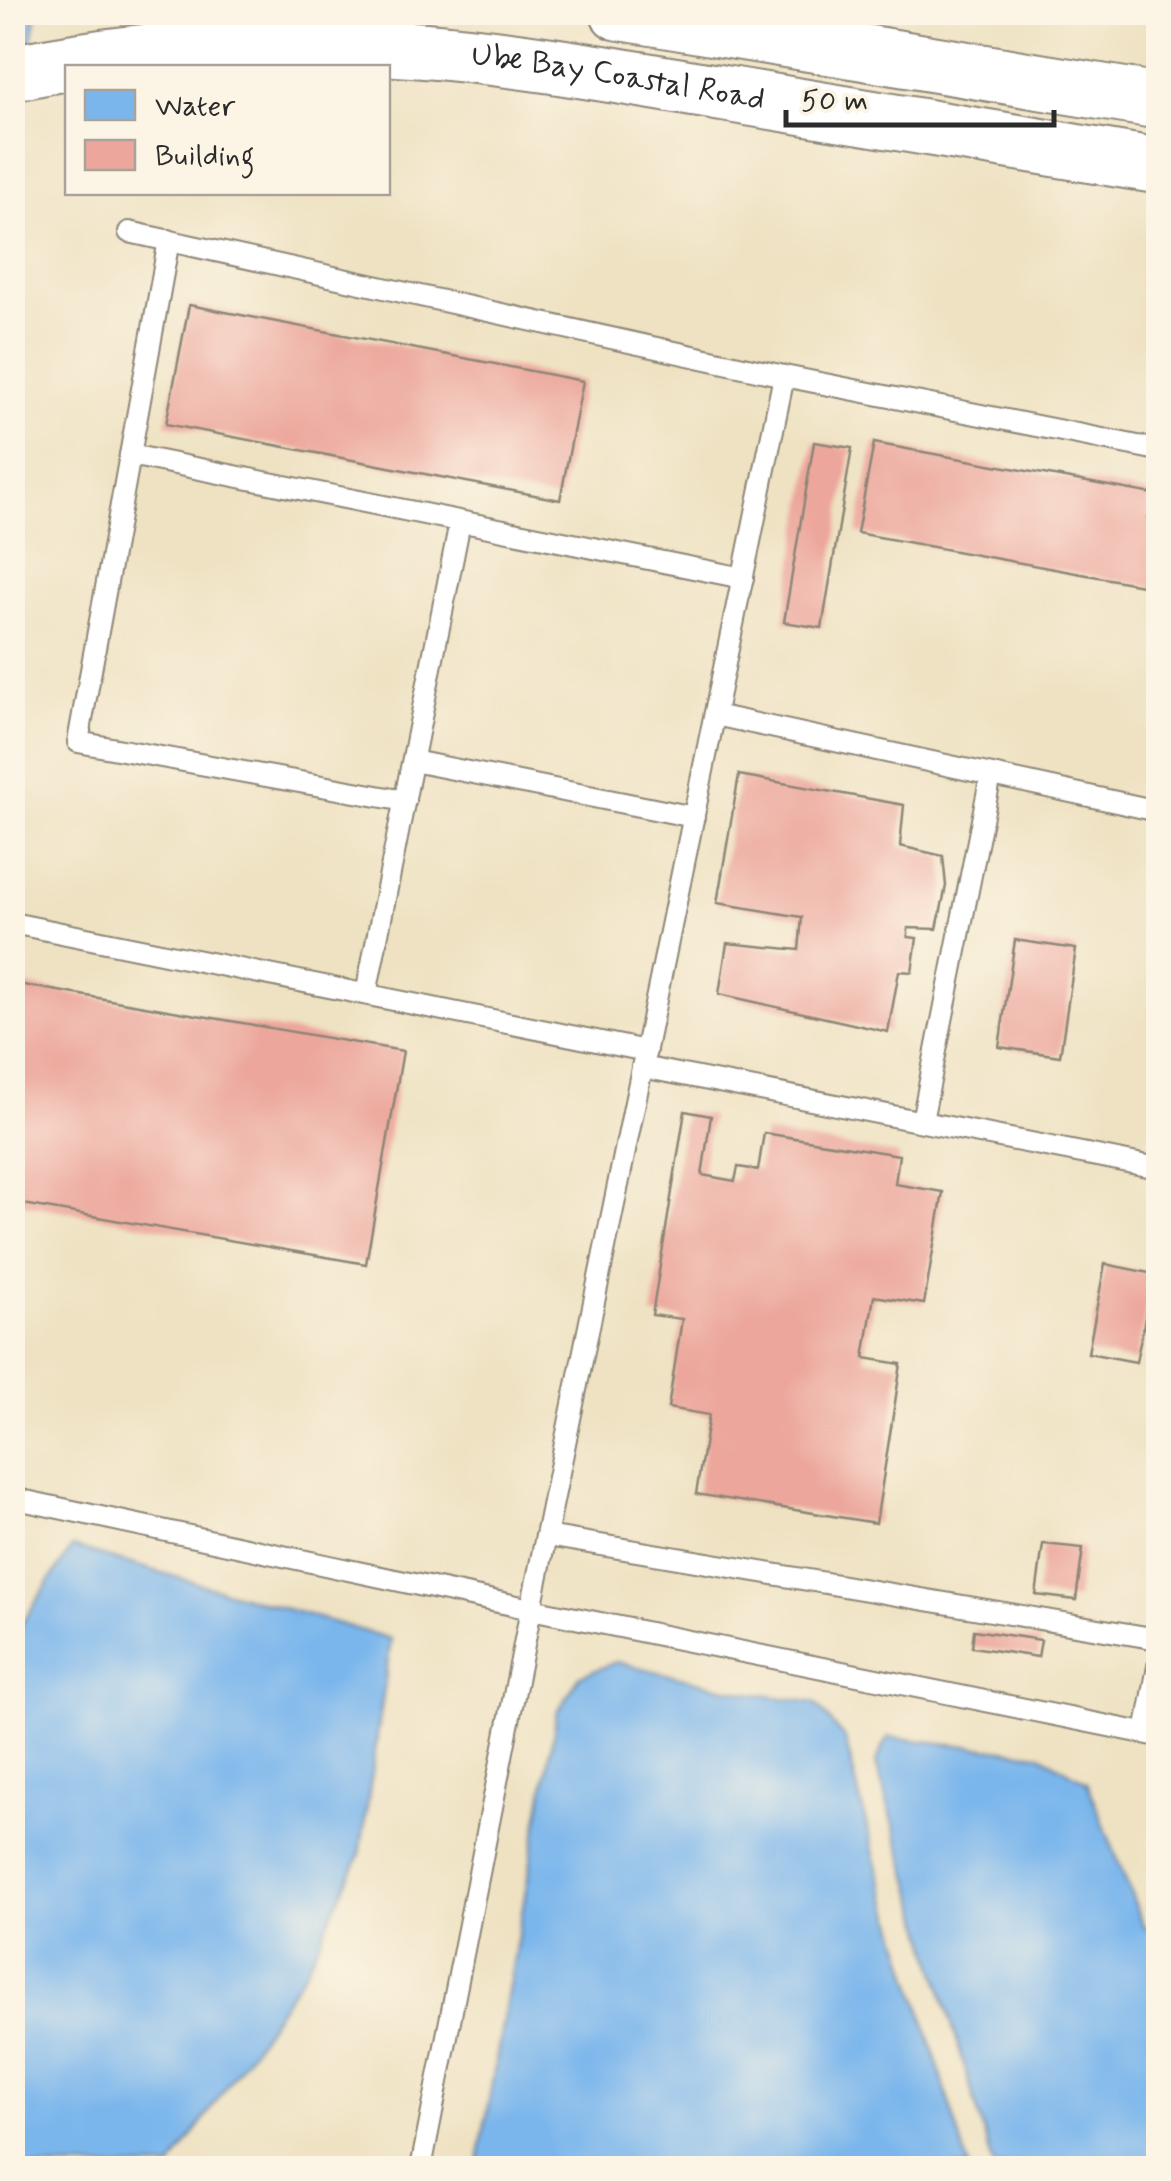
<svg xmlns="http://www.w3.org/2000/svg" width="1171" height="2181" viewBox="0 0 1171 2181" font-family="Mynerve,sans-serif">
	<rect width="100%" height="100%" fill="#fcf5e5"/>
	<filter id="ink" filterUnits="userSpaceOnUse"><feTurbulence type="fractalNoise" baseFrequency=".01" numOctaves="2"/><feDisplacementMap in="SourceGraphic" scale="20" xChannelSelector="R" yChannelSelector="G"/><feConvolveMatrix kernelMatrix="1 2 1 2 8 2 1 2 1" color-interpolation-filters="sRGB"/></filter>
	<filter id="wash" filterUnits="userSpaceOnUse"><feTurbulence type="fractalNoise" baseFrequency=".0048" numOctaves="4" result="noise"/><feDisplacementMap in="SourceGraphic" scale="40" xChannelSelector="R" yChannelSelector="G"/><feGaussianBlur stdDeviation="2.25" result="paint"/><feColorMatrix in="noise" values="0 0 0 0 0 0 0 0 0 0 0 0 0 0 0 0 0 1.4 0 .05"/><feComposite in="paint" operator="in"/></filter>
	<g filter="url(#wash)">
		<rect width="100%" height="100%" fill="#efe2c3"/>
		<g fill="#7ab6ec" stroke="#52708c" stroke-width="2.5">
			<path d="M13 13H37L13 145Z"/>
			<path d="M72 1547 391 1639 360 1855 305 1971 171 2168H13V1637Z"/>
			<path d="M616 1662 743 1692 815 1703 845 1739 874 1855 969 2168H477L557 1713 580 1676Z"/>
			<path d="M888 1737 1039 1754 1087 1782 1144 1927 1158 1930V2168H994L876 1763Z"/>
		</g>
		<g id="blocks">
			<g fill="#eca69b">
				<path d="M189 305 583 381 560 500 166 424Z"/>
				<path d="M814 442 852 448 822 628 784 622Z"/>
				<path d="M874 443 1153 494 1148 518 1158 520V588L857 533Z"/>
				<path d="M739 775 904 805 900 846 943 856 946 886 937 929 908 928V937L917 938 912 972 899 971 888 1032 719 994 727 943 799 950 802 917 717 903Z"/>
				<path d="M1015 940 1076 949 1060 1056 999 1047Z"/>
				<path d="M12 983 403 1051 366 1264 12 1202Z"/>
				<path d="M685 1111 711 1116 702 1175 735 1181 738 1167 758 1170 764 1133 899 1155 895 1184 943 1192 924 1304 874 1296 864 1358 901 1364 876 1523 696 1494 709 1415 668 1408 682 1319 652 1315Z"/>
				<path d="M1105 1264 1154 1274 1136 1362 1088 1353Z"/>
				<path d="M1043 1544 1083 1548 1076 1600 1036 1595Z"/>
				<path d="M974 1630 1041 1640 1038 1657 972 1647Z"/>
			</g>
		</g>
	</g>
	<g filter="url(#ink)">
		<use href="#blocks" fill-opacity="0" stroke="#8d8677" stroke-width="2.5"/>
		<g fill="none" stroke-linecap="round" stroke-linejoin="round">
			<defs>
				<g id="service">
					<path d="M129 232 784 376 1158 450"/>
					<path d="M169 240 78 742 405 801"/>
					<path d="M130 455 743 578"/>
					<path d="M715 715 1158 811"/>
					<path d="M413 761 694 817"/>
					<path d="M12 923 646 1051"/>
					<path d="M366 994 460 522"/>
					<path d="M642 1067 1158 1168"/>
					<path d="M922 1121 991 775"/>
					<path d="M12 1498 531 1609 1158 1736"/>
					<path d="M547 1536 1158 1639"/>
					<path d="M1146 1733 1158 1666"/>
					<path d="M421 2168 531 1609 784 376"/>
				</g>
				<g id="motorway">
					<path d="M618 12 1158 101"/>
					<path id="s1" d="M12 73C146 45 283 39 419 50 522 58 624 77 726 94 870 117 1014 142 1158 166"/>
				</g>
			</defs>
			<use href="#service" stroke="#8d8677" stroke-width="24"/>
			<use href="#motorway" stroke="#8d8677" stroke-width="59"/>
			<use href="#service" stroke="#fff" stroke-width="20"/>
			<use href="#motorway" stroke="#fff" stroke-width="55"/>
		</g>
	</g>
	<g text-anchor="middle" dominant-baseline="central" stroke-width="9" stroke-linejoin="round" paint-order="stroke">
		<g font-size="32" fill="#2b2b2b" stroke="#fcf5e5">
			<text stroke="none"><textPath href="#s1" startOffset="610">Ube Bay Coastal Road</textPath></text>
		</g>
	</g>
	<rect width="1171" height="2181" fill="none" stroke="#fcf5e5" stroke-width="50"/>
	<rect x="65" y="65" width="325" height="130" fill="#fcf5e5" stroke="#a8a49b" stroke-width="2.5"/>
	<rect x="85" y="90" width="50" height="30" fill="#7ab6ec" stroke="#a8a49b" stroke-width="2.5"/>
	<text x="155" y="115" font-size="30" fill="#2b2b2b">Water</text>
	<rect x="85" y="140" width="50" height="30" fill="#eca69b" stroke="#a8a49b" stroke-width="2.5"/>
	<text x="155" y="165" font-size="30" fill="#2b2b2b">Building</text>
	<path d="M786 110v15h268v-15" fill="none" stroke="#2b2b2b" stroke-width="5"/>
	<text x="801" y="110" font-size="30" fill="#2b2b2b" stroke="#fcf5e5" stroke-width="8" paint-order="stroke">50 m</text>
</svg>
